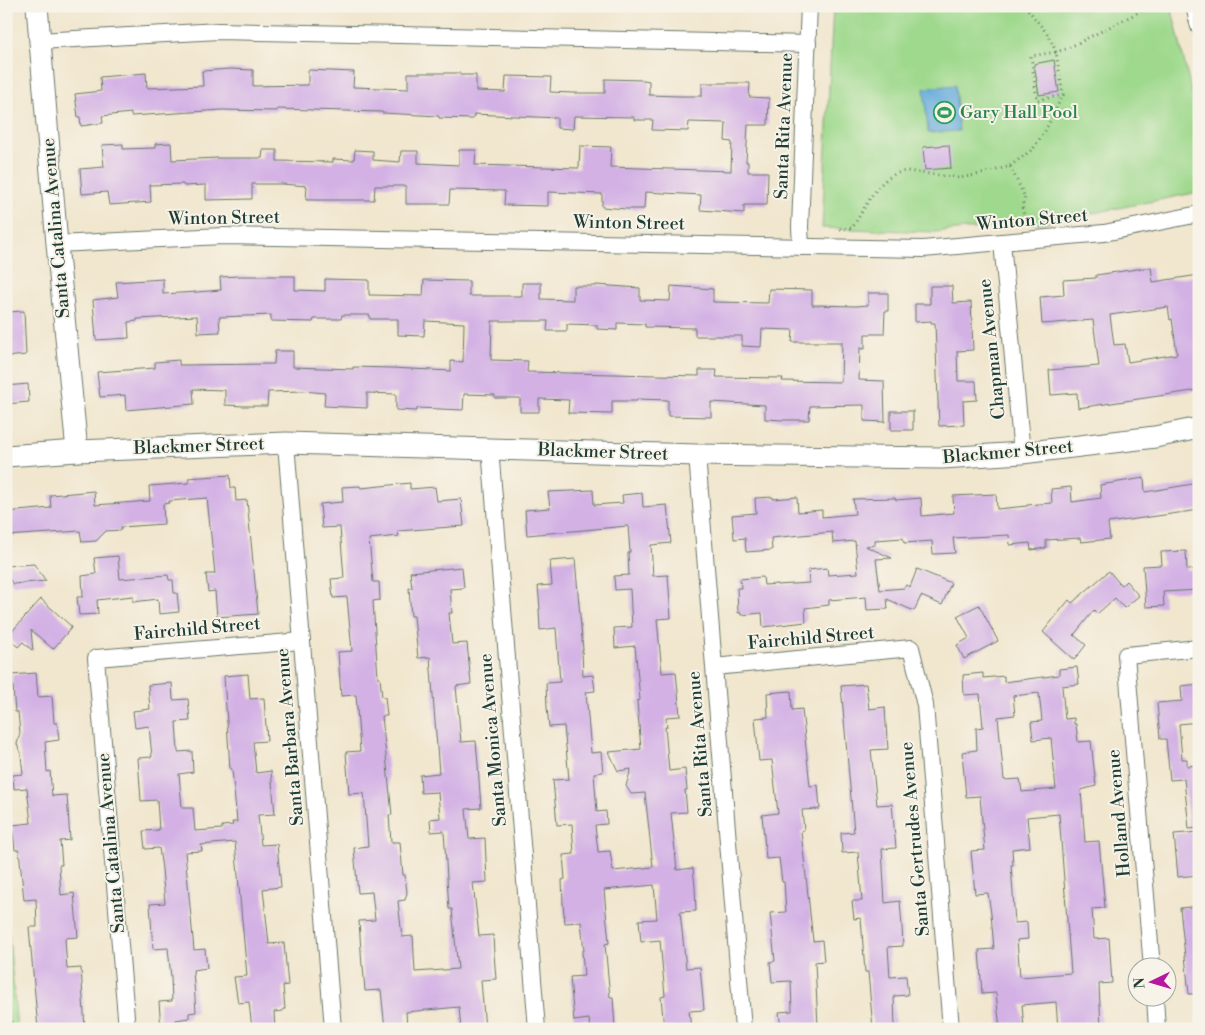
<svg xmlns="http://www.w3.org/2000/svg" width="1205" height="1035" viewBox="0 0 1205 1035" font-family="'Libre Bodoni',serif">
	<rect width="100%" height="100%" fill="#f7f3e8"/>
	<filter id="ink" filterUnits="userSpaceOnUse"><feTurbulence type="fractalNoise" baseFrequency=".02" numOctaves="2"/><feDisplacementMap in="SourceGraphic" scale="10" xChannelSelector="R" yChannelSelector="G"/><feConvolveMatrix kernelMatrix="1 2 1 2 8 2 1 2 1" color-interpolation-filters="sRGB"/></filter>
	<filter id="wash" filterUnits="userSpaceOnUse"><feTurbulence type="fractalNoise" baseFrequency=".0096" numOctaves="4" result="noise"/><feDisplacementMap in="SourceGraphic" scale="20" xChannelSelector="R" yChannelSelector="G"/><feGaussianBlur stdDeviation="1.12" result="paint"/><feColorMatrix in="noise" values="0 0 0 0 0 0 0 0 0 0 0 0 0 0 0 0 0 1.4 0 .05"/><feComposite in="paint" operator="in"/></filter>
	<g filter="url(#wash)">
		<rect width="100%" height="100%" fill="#f1e6ce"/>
		<g fill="#9fd98d" stroke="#5f8b60">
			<path d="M833 6H1171L1199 123V192L1048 222 934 232 822 228Z"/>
			<path d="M6 902 17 1029H6Z"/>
		</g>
		<path fill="#66acdc" stroke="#427488" d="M955 85 959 131 928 133 924 88Z"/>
		<g id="blocks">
			<g fill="#d3b1e5" fill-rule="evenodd">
				<path d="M1054 60 1059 92 1039 95 1034 64Z"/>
				<path d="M230 69 253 70V86L308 85V70L354 72 353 87 408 89V73H460V75H476V91L505 92 506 76 551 77 550 92 572 93H605V79L644 80 649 81V95L679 96H702V83H750L749 97 769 98 768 125H748L746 162H748V172H768L767 205H744V213L700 210 701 195 645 192 644 209H627L602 207V194L548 192V206L504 205 505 191 450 190 449 204H406V186H375L374 200H306L307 186 282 184H252V199L206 200V185L184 186 183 184 150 185 151 202 109 205 107 192 82 194 80 169 104 167 102 145 123 144V149L155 148V144L171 143 172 160 217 158H262L263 150H277V161L333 162V159L354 160 355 150 373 151V160L400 162 401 151H418V163L459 165V150H476L475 165 579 168 580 146 611 147 610 167 731 171 732 142 725 141 726 123 689 122 688 131 652 130 653 120H634V117L574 116 573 129 557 128V118L474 114 473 119 439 118V116L382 113V112L277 109V111L222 110 131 116V113L102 116 103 123 81 126 80 117H78L75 94 101 91 100 77 146 73 147 88 203 86 202 71Z"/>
				<path d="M949 145 951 168 925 170 923 147Z"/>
				<path d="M1151 267 1153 282 1199 275V390L1078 408 1077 393 1051 395 1049 370 1099 366 1093 320 1042 324 1040 297 1064 295 1063 280 1096 278V275ZM1168 307 1170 320 1172 319 1177 354 1128 362 1125 344 1114 345 1110 315Z"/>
				<path d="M240 276H295V290L325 291V279L369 280V295L423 296 424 280 469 281V296H522V283H541V299L573 300V286H596V285L640 288V300L670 301 671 286 713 289V302L768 303 769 289 812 290V305L857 306 868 305V293H888V311H885L884 334H865V349L860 348 859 380 884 381 885 422 864 421V405L810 406 809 420H784L765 419V405L711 402V417L668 416V400L637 399V401H612V414L568 413 569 400 539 399V412H520V398H495V395L464 394 463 410 417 408V411L396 410V394L367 393V408L324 406 325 393 303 391 268 392 267 406H244L225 405V390L193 389 194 404 126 410 125 395 100 397 97 372 155 368V362L179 360V365L274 364 275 351H293V367L353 369V367L392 368 451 371V361L463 362 464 323 425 321 424 336 398 335V319H370V315H342L341 319H314L313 322 271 321V315L219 317 220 332 198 333 197 316 137 319V321L128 322 129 338 96 340 93 300 118 297 116 282 163 279V294L197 292 221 290 220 277ZM492 321H548L547 331H567V324L597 325V329L617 330V323L645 324V327L695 328V336H742V346L761 347 762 329 793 330 792 342H842L841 382 782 381 783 378 716 377 717 370H699V376L527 372 528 361 491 360Z"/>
				<path d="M930 286H952L953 303 971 302 973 350 957 351 958 381H976L977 400 963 401 964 425 939 426 935 323H931V321L915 322V304H930Z"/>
				<path d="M24 311 26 355 6 357V312Z"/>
				<path d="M28 384 29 402 6 404V386Z"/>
				<rect x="891" y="411" width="22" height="19"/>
				<path d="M230 475 231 488H235L236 501 247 500 258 614 217 617 215 591 208 592 206 574H215L207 498 169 501V503L163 504 164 524 121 527V530L106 531 96 541 82 542 80 531 6 536V512L51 508 50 495 94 491 95 505 150 501 149 486 189 483 188 478Z"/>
				<path d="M1144 478 1145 492 1199 483V510L1108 523 1110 539 1081 542 1080 538 1046 540V548L1031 550 1030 543 1010 545 1009 535 953 538 955 553 933 554 932 541 904 543 903 538 875 540V545L865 546 892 558 876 559 880 590 904 588 906 585 910 587 917 569 951 583 942 605 921 596 914 611 887 599 888 609 867 610 866 597 829 600V605L805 608 806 622 763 627 762 613 741 615 740 612 738 613 737 588H741L740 579 763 577 764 585 777 584V585L809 583 808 570 827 568 828 575 858 573 855 541 833 543 832 532 771 538 772 550 746 552 745 538 734 539 732 515 756 513 755 498 773 497V499L797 497 798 512 822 510V517L855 514 853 499 895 498 896 500 921 498 922 516 954 513 953 496 996 494 997 509 1027 506V505L1052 503 1051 489 1071 487 1072 502 1101 498 1100 485Z"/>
				<path d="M410 483V489L435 487 437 501 461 499 464 526 398 531 399 536 369 539 373 582H379L380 600 373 601 378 678H380L382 697H385L387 716H382L392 815H389L391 842H400L403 875H405L407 893 405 900 398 901 402 937 413 936 415 972 458 969 452 909H449L444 831 431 832 430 819 440 818 438 792 421 793 420 775 439 773 430 657 418 658 414 616H411L409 588H412L410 572 462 567 464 588 450 589 452 613H449L452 644 467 643 471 684 456 686 461 742 476 741 478 765 481 808 466 809 469 839 485 838 487 882 473 883 479 936 493 935 494 954 496 979 481 980 485 1029H461L459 1007 406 1012 407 1029H385L381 990 365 991 363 966H362L359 921 375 920 372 892 358 893 356 872 354 848 368 846 364 793 349 794 346 752 360 751 356 695 341 696 338 652 352 651 347 597 333 598 331 579 344 578 340 527 322 528 320 504 343 502 342 487 360 486 361 488Z"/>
				<path d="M593 490 594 505 623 503 622 495 642 493 643 507 667 505 671 543 651 545 653 576 668 575 671 618 657 619 662 673 676 672 678 692 680 716 666 717 667 727H665L669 771 685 769 687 790H685L687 812 671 813 677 870 693 868 695 887 696 911 680 912 686 968 700 967 704 1010 689 1011 691 1029H664L661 997 665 996 660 940 641 942 639 920 657 919 654 885 604 890 609 943 605 944 610 997H613L615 1029H590L589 1019 574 1021 570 977 584 976 582 951H584L581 922 565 923 563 904 562 880 565 879 563 855 574 854 572 824 557 825 553 780 569 779 564 726 549 727 547 707 546 683 560 682 556 628 540 630 539 609H540L538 586 552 585 550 561 575 559 583 650H582L583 676 593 675 595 691 586 692 591 753 601 752 603 772 594 773 597 812 606 811 607 824 595 825 598 852 610 851 613 871 653 867 645 793 631 794 626 786 631 769 618 771 609 752 641 749 637 701 640 700 635 646 615 648 614 628 632 627 630 589 615 590 614 576 629 575 628 553 630 552 628 526 527 535 525 510 550 508 548 492Z"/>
				<path d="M1186 551 1187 570 1199 569V590L1163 592 1164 606 1146 607 1143 566 1162 565 1161 552Z"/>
				<path d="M118 556 120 579 168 575 169 580H173L174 593H177L179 612 159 614 158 599 133 602V596L97 600 98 614 79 615 77 597H83L82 576 96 574 94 558Z"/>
				<path d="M34 564 46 581 13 584 6 575V566Z"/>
				<path d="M1109 571 1119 583V582L1122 585 1126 581 1139 596 1124 608 1115 598 1097 614 1094 610 1074 635 1086 645 1074 660 1043 632 1069 600 1072 603Z"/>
				<path d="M41 599 72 627 53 649 31 630 33 651 23 642 18 647 7 637Z"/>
				<path d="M979 605 998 641 964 659 957 645 969 638 957 616Z"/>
				<path d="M1077 667 1079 684 1062 686 1065 719 1074 718V724H1076L1078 742 1091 741 1096 786 1081 790 1085 842 1099 841 1105 908 1092 909 1094 939 1109 938 1112 983 1099 984 1101 1029H1058L1056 1002 1022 1005 1024 1029H1000L996 993 982 994 979 950 994 949 991 914 988 893 975 894 971 851 985 850 982 820 980 796 966 797 962 752 977 750 976 728 983 727 980 694 964 695 963 675 983 673V678L1004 676V682L1059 675V669ZM1039 693 1042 721 1031 722 1033 740 1051 738 1056 789 1022 792 1020 779 1004 780 998 717 1015 715 1013 696ZM1059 814 1071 973 1020 977 1017 940 1028 939 1027 922 1015 923 1011 865H1013L1012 849 1030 847 1027 817Z"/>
				<path d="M36 673 38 697 52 696 54 723H57L59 740 45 742 47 772 50 771 52 796 67 795 70 840 60 841 62 865H59L61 895 74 893 78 937 65 938 67 969 81 968 85 1029H38L29 927H37L36 899 24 900 19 850H15L12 825 31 823 27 788 14 789 13 775 23 774 21 755 17 744 20 733 18 712H15L12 675Z"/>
				<path d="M248 674 250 699 264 698 267 741 253 742 256 773 271 771 275 814 258 815 261 845 277 844 281 887 263 889 269 944 284 943 288 985 283 986 285 1009H283V1011L274 1012 275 1029H252L249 1002 238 1003 234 977 247 976 235 842 201 845 202 851 185 852 194 950 205 949 207 968 193 970 196 1012 189 1013V1018L176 1020 177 1029H161L159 1002 172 1001 171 977 168 948 153 949 150 904 165 903 162 869 159 848 145 849 143 831 159 830 157 800 141 801 138 758 152 757 149 726 135 728 133 711 150 709 148 685 172 683 173 700 188 699 190 721 176 722 178 752 192 751 193 772 179 774 182 808H193L195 831 222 829V826L233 825 232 822H237L232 769H230L224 676Z"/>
				<path d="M866 684 869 709 885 707 886 725 888 749 871 750 877 805 892 804 896 848 882 849 885 903 900 901 902 927 903 946 888 947 890 977 906 976 908 995 894 996 895 1029H873L868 972H865L861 918 854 919 852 901H862L858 852 842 853 841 833 854 832 841 686Z"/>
				<path d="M1199 684V702L1196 703 1198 722 1179 724 1182 759H1187V766L1199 765V828L1189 829 1184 779 1170 780 1166 739H1160L1157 703 1182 701 1181 686Z"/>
				<path d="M791 691 792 710 802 709 810 786 818 785 820 809 802 810 804 830 801 831 813 941 822 940 824 961 815 962 818 1027 781 1029 779 1012 792 1011 791 981 772 982 770 962 775 961 770 913 786 912 784 882H782L779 858 766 859 762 815 778 813 772 760 759 761 755 718 768 717 767 693Z"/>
				<path d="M1199 832V875L1178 877 1174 834Z"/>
				<path d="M1199 906V994H1189L1180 908Z"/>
			</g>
		</g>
	</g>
	<g filter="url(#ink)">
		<use href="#blocks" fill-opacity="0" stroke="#68786a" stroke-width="1"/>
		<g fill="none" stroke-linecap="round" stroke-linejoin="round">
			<defs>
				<path id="service" d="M6 1017 7 1029"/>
				<g id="minor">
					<path d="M1194 6 1199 27"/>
					<path d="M39 41 219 31 808 44"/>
					<path d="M1002 242 1022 453"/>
					<path d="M57 244 223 236 923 249 1104 233 1199 214"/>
					<path d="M801 247 800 227 809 6"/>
					<path d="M286 443 333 1029"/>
					<path d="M490 448 537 1029"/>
					<path d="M697 455 743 1029"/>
					<path d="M714 667 911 648 925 705 951 1029"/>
					<path d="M1152 968 1126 655 1199 648"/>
					<path d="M1155 998 1157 1029"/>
					<path d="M127 1029 96 658 302 641"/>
				</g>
				<g id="tertiary">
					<path d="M37 6 57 244 77 451"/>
					<path d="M6 456 77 451 286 443 697 455 942 458 1022 453 1155 437 1199 428"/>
				</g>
			</defs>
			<use href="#service" stroke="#68786a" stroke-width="11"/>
			<use href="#minor" stroke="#68786a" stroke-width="18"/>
			<use href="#tertiary" stroke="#68786a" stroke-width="23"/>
			<g stroke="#68786a" stroke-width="3" stroke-dasharray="1 4" stroke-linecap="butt">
				<path d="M1025 6 1049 36 1056 52 1066 49 1151 6"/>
				<path d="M1010 166 1033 149 1045 131 1063 95 1037 100 1031 56 1056 52 1063 95"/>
				<path d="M840 229 852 228C866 207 879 173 907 171L960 178 986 173 1010 166 1025 197 1022 206 1026 225"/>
			</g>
			<use href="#service" stroke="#fff" stroke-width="9"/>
			<use href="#minor" stroke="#fff" stroke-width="16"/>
			<use href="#tertiary" stroke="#fff" stroke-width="21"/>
		</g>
	</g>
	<defs>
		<symbol id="stadium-ring" viewBox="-11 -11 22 22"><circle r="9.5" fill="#f7f3e8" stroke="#2e9e5b" stroke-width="1.5"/><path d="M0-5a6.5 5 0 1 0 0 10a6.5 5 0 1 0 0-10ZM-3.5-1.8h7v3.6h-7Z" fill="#2e9e5b"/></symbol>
	</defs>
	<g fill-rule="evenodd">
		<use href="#stadium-ring" x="932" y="100" width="25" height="25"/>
	</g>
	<g text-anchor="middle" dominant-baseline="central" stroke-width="4" stroke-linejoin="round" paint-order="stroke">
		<g font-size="18" fill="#27864d" stroke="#f7f3e8" text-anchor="start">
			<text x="960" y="112">Gary Hall Pool</text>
		</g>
		<g font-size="18" fill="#1f3d34" stroke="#f7f3e8">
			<text transform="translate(784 126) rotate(-88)">Santa Rita Avenue</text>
			<text transform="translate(224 218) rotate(-1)">Winton Street</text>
			<text transform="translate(1032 220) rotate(-5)">Winton Street</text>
			<text transform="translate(629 223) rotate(1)">Winton Street</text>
			<text transform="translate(56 228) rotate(-95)">Santa Catalina Avenue</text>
			<text transform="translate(992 349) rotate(-96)">Chapman Avenue</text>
			<text transform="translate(199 446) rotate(-2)">Blackmer Street</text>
			<text transform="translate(603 452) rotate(2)">Blackmer Street</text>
			<text transform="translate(1008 452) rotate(-5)">Blackmer Street</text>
			<text transform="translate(197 629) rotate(-5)">Fairchild Street</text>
			<text transform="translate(811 638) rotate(-5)">Fairchild Street</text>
			<text transform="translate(290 737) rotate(-95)">Santa Barbara Avenue</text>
			<text transform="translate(493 740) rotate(-95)">Santa Monica Avenue</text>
			<text transform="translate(700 744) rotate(-95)">Santa Rita Avenue</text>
			<text transform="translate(1119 813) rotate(-95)">Holland Avenue</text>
			<text transform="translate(915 839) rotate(-95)">Santa Gertrudes Avenue</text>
			<text transform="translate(111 843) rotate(-95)">Santa Catalina Avenue</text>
		</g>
	</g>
	<rect width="1205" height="1035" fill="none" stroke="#f7f3e8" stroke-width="25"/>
	<g transform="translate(1152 982) rotate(265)"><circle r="24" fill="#f7f3e8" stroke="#a1aaa0"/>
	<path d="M0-4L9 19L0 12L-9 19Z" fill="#b5179e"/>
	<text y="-8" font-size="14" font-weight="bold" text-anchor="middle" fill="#1f3d34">N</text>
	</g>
</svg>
